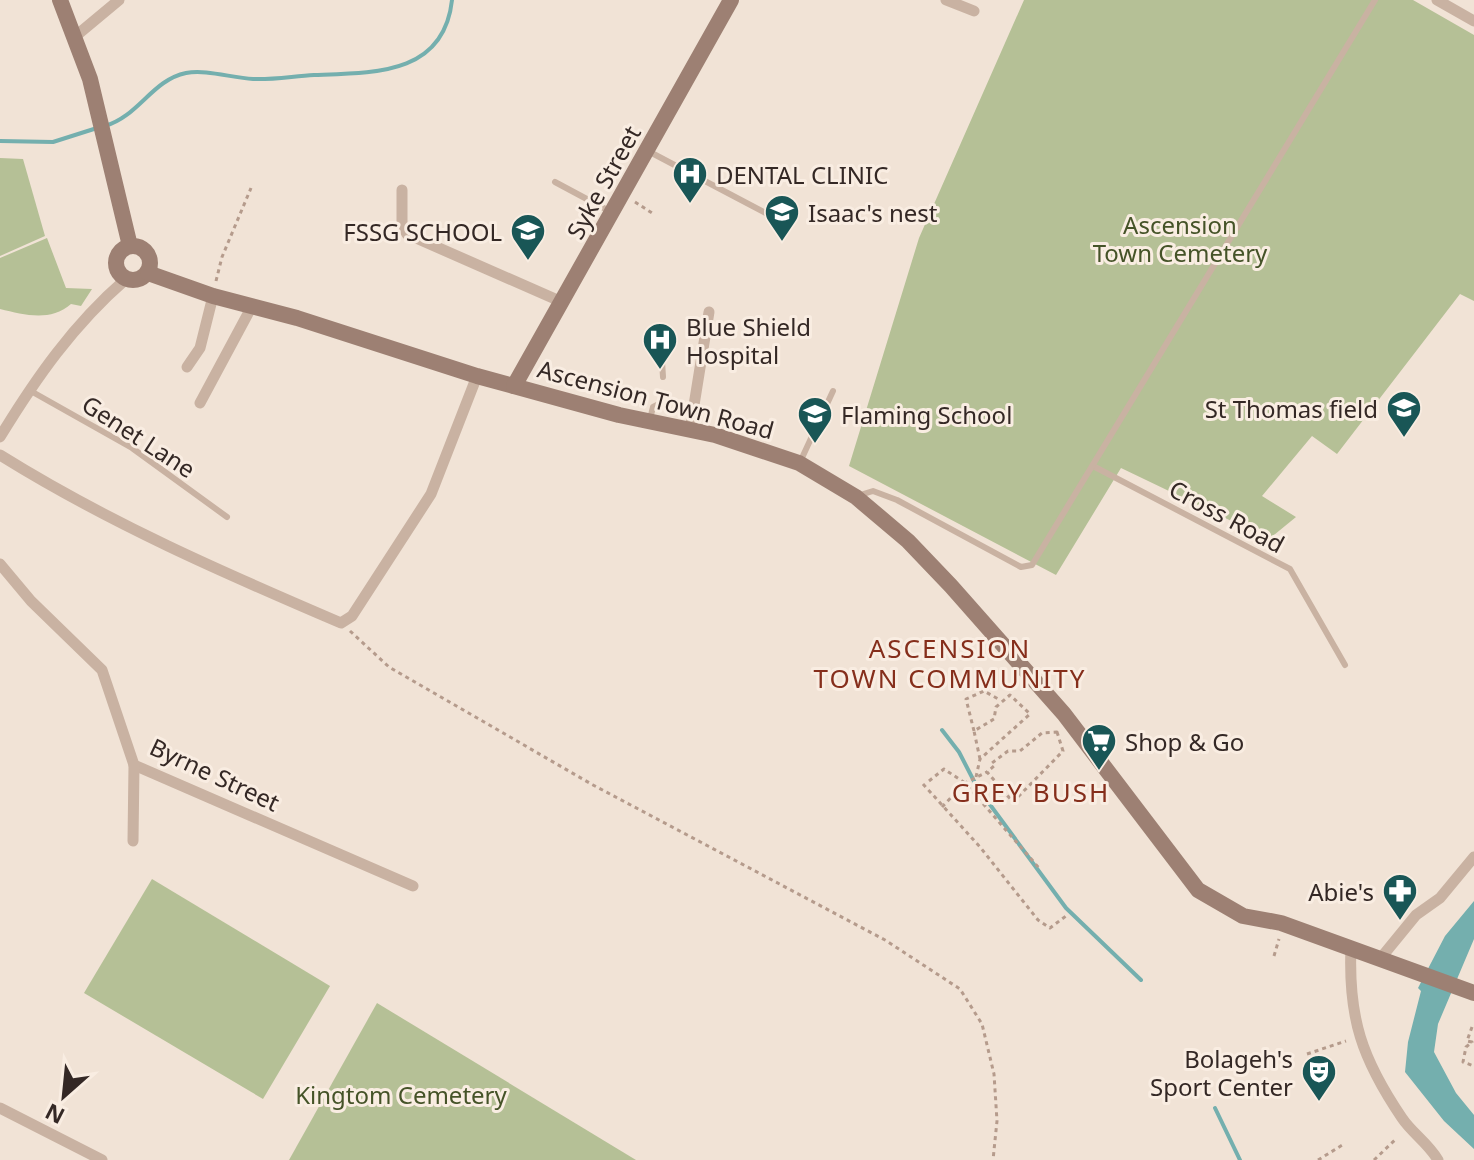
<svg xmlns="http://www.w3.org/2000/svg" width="1474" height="1160" viewBox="0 0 1474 1160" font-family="'Noto Sans',sans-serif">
	<rect width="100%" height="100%" fill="#f1e3d6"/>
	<g fill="#b5c096">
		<path d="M1024 0H1413L1474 35V301L1460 294 1337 454 1312 436 1262 496 1296 517 1269 539 1121 468 1056 575 849 466 919 238Z"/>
		<path d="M0 158 23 159 45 236 0 256Z"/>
		<path d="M47 238 66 288 92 289 81 306 71 304C50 322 25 315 0 309V258Z"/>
		<path d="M152 879 330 986 263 1099 84 993Z"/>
		<path d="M377 1003 636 1160H289Z"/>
	</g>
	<path fill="#74afae" d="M1474 901V939L1438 1024 1434 1052 1456 1093 1474 1115V1149L1444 1121 1405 1072 1408 1042 1421 991 1418 988 1445 936Z"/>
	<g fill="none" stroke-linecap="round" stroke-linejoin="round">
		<g stroke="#74afae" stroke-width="4">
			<path d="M105 126C139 116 152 80 186 73 206 69 232 78 253 79 273 80 294 76 314 75 374 73 444 75 452 0"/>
			<path d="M0 141 53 142 97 128"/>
			<path d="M942 730 959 752 977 787 1066 908 1141 980"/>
			<path d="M1215 1108 1240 1160"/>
		</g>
		<g stroke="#b59b8c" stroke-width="3" stroke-dasharray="4 4" stroke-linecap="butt">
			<path d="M635 202 652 213"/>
			<path d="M216 281 222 257 251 188"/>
			<path d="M350 631 389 667 593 785 885 940 960 989 982 1024 994 1074 997 1121 993 1160"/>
			<path d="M974 731 966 699 984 691 1000 700"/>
			<path d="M1057 732 1063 751 1013 802 987 772 994 766 992 763 1008 751H1020L1042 733 1057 732 1060 735"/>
			<path d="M976 777 980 759 1030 714 1010 695 996 707 994 719 974 731 980 759"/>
			<path d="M929 781 944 769 965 783 1039 868"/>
			<path d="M923 784 980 847 1038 920 1050 928 1066 916"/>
			<path d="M942 807 965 783 987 772"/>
			<path d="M1274 956 1279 939"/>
			<path d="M1472 1027 1467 1041 1472 1042 1466 1047 1463 1062 1474 1066"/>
			<path d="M1307 1054 1346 1041"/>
			<path d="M1318 1160 1344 1144"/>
			<path d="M1374 1160 1396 1139"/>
		</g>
		<g stroke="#c9b2a2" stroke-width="6">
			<path d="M648 151 779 220"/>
			<path d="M555 182 611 212"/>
			<path d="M662 361 663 377"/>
			<path d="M29 390 132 448 227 517"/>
			<path d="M650 419 653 407 657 405"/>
			<path d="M801 460 833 391"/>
			<path d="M1093 466 1290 569 1345 665"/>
			<path d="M857 496 873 491 897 500 1021 567 1032 565 1375 0"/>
		</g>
		<g stroke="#c9b2a2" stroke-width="11">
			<path d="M946 0 974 11"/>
			<path d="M1437 0 1474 21"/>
			<path d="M77 35 119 0"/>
			<path d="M402 190V225L407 234 562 302"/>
			<path d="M187 367 200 348 213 296"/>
			<path d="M200 403 251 308"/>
			<path d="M690 430 709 312"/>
			<path d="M0 437C36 378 73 325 126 279"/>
			<path d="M0 455C109 523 224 573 341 623L352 616 431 494 477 376"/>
			<path d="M0 564 31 601 102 670 134 765 413 886"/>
			<path d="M133 841 134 765"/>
			<path d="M1351 947C1348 1018 1362 1059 1402 1118 1412 1133 1428 1143 1438 1160"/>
			<path d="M1380 959 1416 915 1440 898 1474 857"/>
			<path d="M0 1108 102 1160"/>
		</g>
		<g stroke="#9d8073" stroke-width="16">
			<path d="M60 0 90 79 130 246"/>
			<circle cx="133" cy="263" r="17"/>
			<path d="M148 273 213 296 297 318 477 376 619 415 715 435 799 463 856 497 908 541 951 586 1064 714 1198 890 1243 916 1281 923 1474 993"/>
			<path d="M514 386 731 0"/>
		</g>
	</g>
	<defs>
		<symbol id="hospital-pin" viewBox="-11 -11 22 30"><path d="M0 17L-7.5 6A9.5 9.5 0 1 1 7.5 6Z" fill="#195656" stroke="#f9ede2"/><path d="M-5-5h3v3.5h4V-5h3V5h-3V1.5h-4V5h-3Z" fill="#fff"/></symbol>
		<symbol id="school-pin" viewBox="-11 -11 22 30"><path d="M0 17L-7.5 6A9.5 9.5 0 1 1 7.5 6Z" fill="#195656" stroke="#f9ede2"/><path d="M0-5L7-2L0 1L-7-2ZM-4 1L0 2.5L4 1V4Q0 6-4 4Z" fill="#fff"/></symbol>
		<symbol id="supermarket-pin" viewBox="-11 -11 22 30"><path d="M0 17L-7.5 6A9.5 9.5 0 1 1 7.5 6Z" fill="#195656" stroke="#f9ede2"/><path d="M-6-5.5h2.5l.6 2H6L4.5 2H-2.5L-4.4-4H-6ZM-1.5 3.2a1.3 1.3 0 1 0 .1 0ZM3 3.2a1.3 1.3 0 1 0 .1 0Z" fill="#fff"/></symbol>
		<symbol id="pharmacy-pin" viewBox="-11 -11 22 30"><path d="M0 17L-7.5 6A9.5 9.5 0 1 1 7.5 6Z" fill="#195656" stroke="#f9ede2"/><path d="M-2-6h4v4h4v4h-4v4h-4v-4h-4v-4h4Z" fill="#fff"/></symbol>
		<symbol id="theatre-pin" viewBox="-11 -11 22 30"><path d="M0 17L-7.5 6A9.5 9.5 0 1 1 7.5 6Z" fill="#195656" stroke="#f9ede2"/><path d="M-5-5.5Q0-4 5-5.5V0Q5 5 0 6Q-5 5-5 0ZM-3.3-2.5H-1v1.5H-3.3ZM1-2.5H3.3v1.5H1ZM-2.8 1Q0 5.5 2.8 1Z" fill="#fff"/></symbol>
	</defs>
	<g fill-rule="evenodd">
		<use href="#hospital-pin" x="670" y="154" width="40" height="54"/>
		<use href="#school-pin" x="762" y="192" width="40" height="54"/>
		<use href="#school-pin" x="508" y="211" width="40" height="54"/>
		<use href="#hospital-pin" x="640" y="320" width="40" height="54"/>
		<use href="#school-pin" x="1384" y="388" width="40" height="54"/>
		<use href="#school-pin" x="795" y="394" width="40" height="54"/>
		<use href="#supermarket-pin" x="1079" y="721" width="40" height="54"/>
		<use href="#pharmacy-pin" x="1380" y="871" width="40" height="54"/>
		<use href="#theatre-pin" x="1299" y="1052" width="40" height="54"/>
	</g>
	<g text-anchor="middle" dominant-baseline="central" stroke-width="6" stroke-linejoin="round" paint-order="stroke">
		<g font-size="24" fill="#342825" stroke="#f9ede2" text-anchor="start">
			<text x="716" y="174">DENTAL CLINIC</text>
			<text x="808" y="212">Isaac's nest</text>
			<text x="502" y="231" text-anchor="end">FSSG SCHOOL</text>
			<text x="686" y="326">Blue Shield<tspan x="686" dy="28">Hospital</tspan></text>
			<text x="1378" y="408" text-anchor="end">St Thomas field</text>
			<text x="841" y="414">Flaming School</text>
			<text x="1125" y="741">Shop &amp; Go</text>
			<text x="1374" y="891" text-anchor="end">Abie's</text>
			<text x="1293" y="1058" text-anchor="end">Bolageh's<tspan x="1293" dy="28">Sport Center</tspan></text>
		</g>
		<g font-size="24" fill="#342825" stroke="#f9ede2">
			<text transform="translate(603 182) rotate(-61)">Syke Street</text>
			<text transform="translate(656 399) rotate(15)">Ascension Town Road</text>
			<text transform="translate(139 436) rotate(33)">Genet Lane</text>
			<text transform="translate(1227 516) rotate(28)">Cross Road</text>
			<text transform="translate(215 774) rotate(25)">Byrne Street</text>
		</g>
		<g font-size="24" fill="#455328" stroke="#f9ede2">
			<text x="1180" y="224">Ascension<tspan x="1180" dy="28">Town Cemetery</tspan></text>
			<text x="401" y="1094">Kingtom Cemetery</text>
		</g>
		<g font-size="26" letter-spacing="2" fill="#852e1b" stroke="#f9ede2">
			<text x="950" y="648">ASCENSION<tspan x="950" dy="30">TOWN COMMUNITY</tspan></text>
			<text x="1031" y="792">GREY BUSH</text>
		</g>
	</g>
	<g transform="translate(64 1096) rotate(207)" stroke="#f9ede2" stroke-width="6" paint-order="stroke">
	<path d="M0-6L14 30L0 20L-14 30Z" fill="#342825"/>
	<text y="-12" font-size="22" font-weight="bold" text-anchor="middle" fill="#342825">N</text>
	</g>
</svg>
